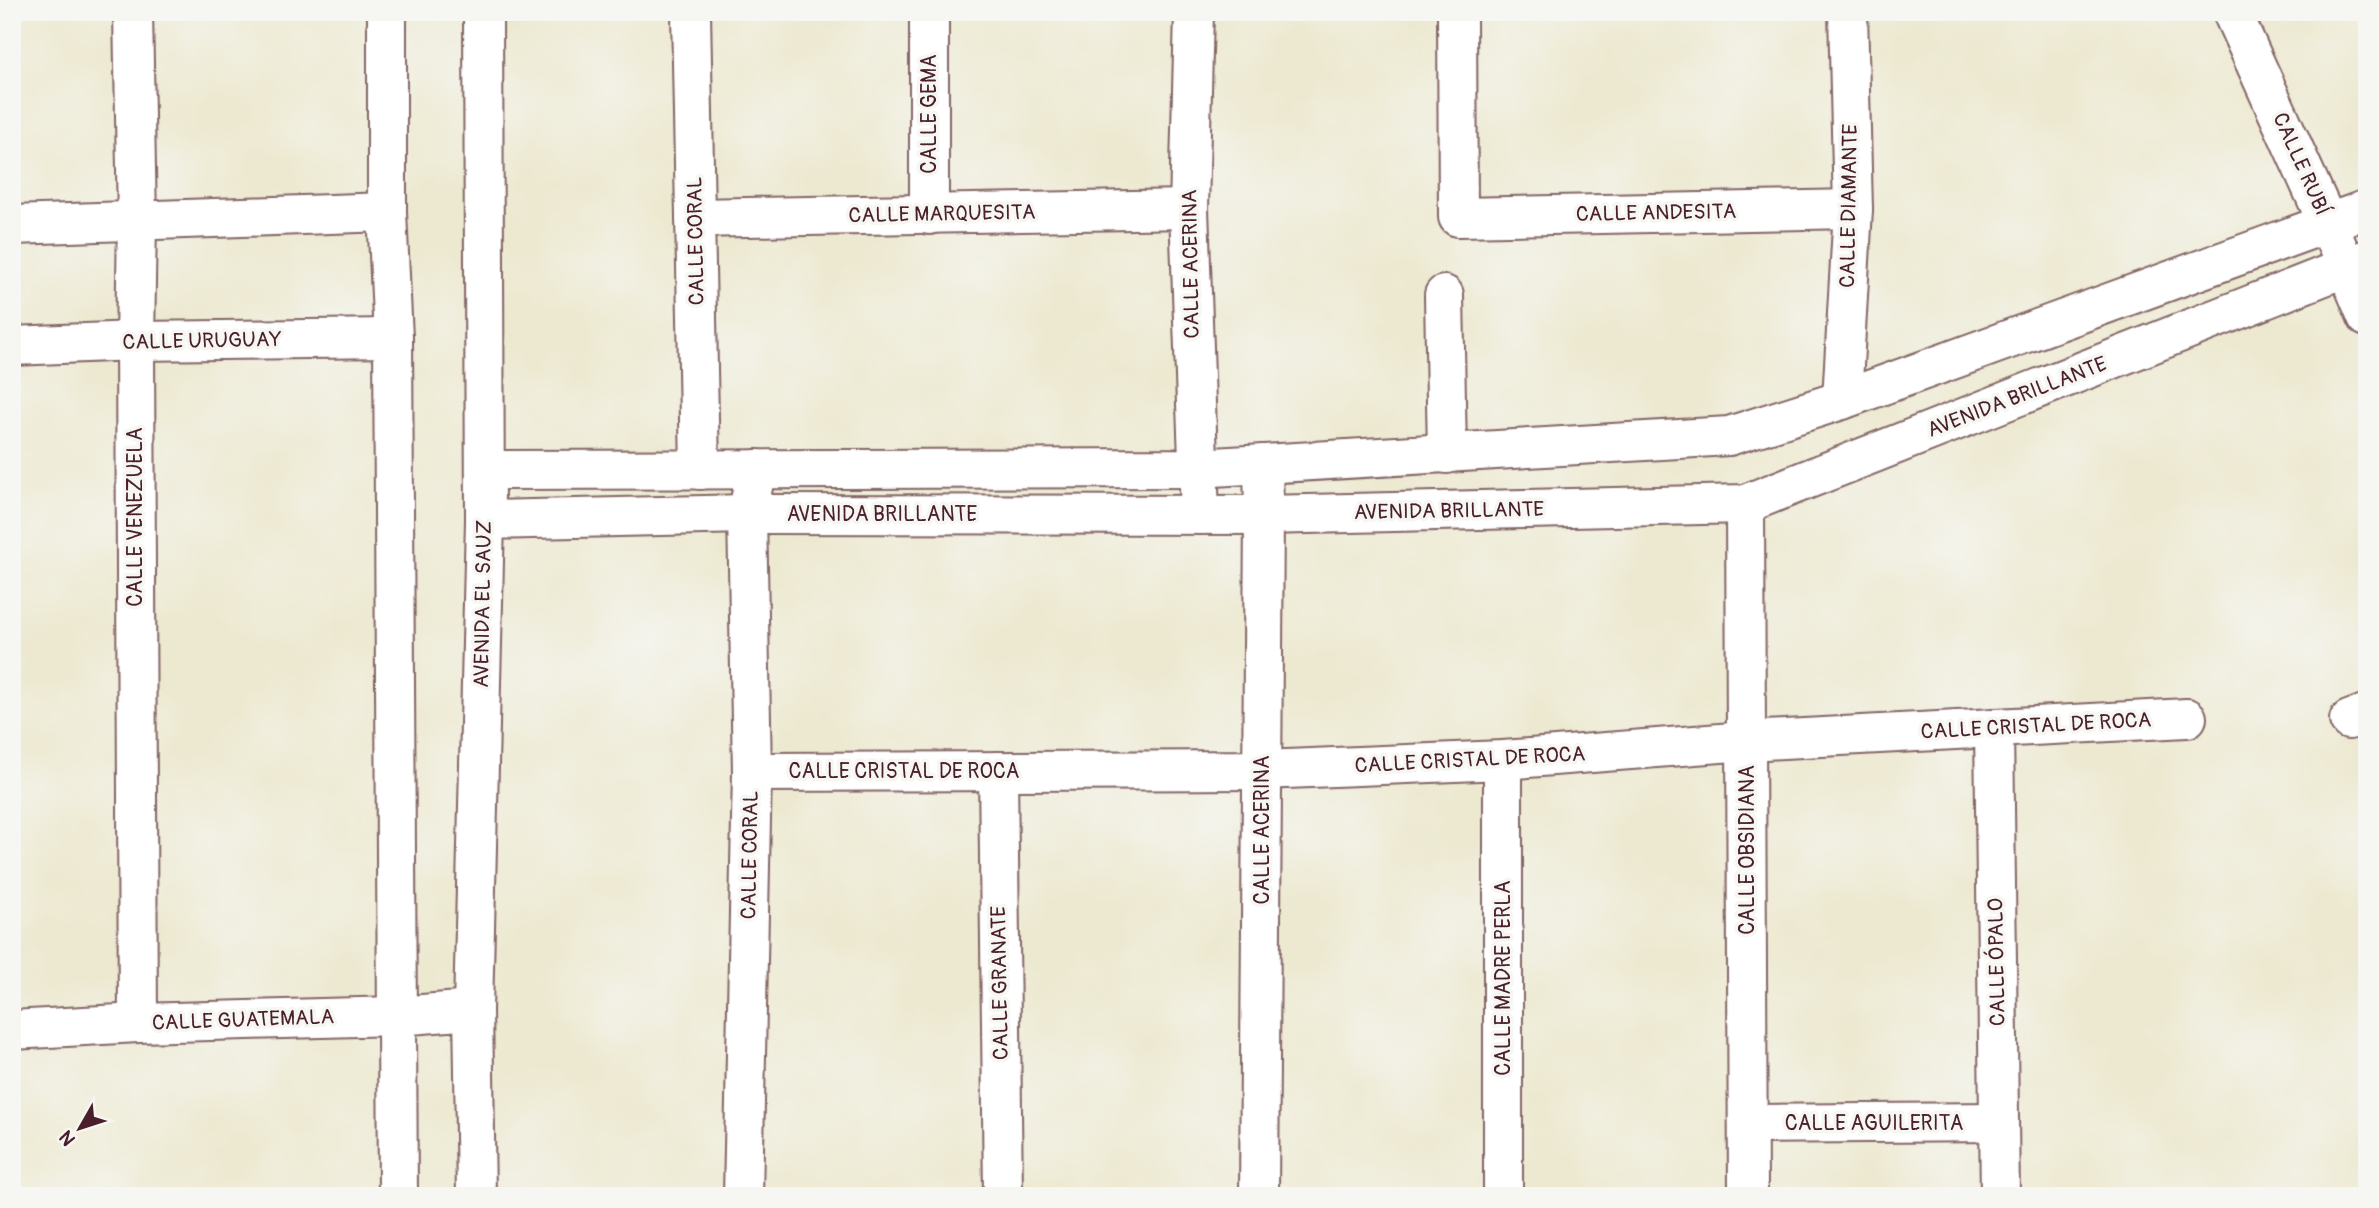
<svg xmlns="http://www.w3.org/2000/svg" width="2379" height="1208" viewBox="0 0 2379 1208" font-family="Pangolin,sans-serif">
	<rect width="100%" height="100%" fill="#f6f6f2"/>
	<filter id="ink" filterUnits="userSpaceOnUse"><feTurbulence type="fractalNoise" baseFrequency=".0143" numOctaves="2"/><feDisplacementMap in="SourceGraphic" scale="14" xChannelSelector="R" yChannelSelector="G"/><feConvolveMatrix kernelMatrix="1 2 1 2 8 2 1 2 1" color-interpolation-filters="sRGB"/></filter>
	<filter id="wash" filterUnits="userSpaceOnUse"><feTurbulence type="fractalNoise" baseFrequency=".00686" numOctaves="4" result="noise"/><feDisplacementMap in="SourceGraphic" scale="28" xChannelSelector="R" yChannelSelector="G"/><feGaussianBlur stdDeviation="1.57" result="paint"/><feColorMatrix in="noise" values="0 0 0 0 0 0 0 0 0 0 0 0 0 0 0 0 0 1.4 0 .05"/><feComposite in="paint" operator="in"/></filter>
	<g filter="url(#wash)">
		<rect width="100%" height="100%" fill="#ede9d1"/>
	</g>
	<g filter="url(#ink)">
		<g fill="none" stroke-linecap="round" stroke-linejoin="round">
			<defs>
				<g id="minor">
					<path d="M133 12 137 221 135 341 138 1023"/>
					<path d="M691 12 700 470"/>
					<path d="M1194 12 1189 209 1200 515"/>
					<path d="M1457 12 1458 217 1853 209"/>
					<path d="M2232 12 2328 224 2367 317"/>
					<path d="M929 215V12"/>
					<path d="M695 218 1189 209"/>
					<path d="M12 225 387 212"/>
					<path d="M1444 295 1447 454"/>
					<path d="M12 346 135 341 393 338"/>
					<path d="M1842 400 1853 209 1848 12"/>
					<path d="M1745 504 1748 1196"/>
					<path d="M2349 720 2367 713"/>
					<path d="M1994 728 2000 1196"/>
					<path d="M1503 760V1196"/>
					<path d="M998 771 1003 1196"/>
					<path d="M752 772 1262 770 1503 760 1746 741 2187 718"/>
					<path d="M12 1030 138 1023 397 1016 473 1010"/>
					<path d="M1749 1124 1999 1122"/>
					<path d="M743 1196 752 772 747 514 757 469"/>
					<path d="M1259 1196 1264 515 1263 464"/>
				</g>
				<g id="major">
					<path d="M387 12V212L393 338 398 1196"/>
					<path d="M485 470 1197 468 1729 436 1842 400 2367 209"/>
					<path d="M485 520 747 514 1264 515 1745 504 2367 259"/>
					<path d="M476 1196 473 1010 485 520 483 12"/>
				</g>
			</defs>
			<use href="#minor" stroke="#836665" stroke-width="42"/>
			<use href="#major" stroke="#836665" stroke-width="42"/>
			<use href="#minor" stroke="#fff" stroke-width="38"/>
			<use href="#major" stroke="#fff" stroke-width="38"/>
		</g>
	</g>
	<g text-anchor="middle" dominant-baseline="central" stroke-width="7" stroke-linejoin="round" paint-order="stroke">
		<g font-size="21" fill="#4a1f2b" stroke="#f6f6f2">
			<text transform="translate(929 114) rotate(-90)">CALLE GEMA</text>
			<text transform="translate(2301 164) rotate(66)">CALLE RUBÍ</text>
			<text transform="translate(1849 206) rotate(-89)">CALLE DIAMANTE</text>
			<text transform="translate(1656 213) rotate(-1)">CALLE ANDESITA</text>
			<text transform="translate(942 214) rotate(-1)">CALLE MARQUESITA</text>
			<text transform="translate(696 241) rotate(-91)">CALLE CORAL</text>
			<text transform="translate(1191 264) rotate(-91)">CALLE ACERINA</text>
			<text transform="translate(202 341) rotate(-1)">CALLE URUGUAY</text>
			<text transform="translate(2017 397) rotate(-21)">AVENIDA BRILLANTE</text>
			<text transform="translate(1449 511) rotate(-1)">AVENIDA BRILLANTE</text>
			<text x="882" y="514">AVENIDA BRILLANTE</text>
			<text transform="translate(135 517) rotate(-90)">CALLE VENEZUELA</text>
			<text transform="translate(483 604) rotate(-89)">AVENIDA EL SAUZ</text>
			<text transform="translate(2036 726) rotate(-3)">CALLE CRISTAL DE ROCA</text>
			<text transform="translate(1470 760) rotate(-3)">CALLE CRISTAL DE ROCA</text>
			<text x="904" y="771">CALLE CRISTAL DE ROCA</text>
			<text transform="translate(1262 830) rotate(-90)">CALLE ACERINA</text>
			<text transform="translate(1747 850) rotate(-90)">CALLE OBSIDIANA</text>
			<text transform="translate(750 855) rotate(-89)">CALLE CORAL</text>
			<text transform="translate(1997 962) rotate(-91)">CALLE ÓPALO</text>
			<text transform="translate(1503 978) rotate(-90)">CALLE MADRE PERLA</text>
			<text transform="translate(1000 983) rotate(-91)">CALLE GRANATE</text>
			<text transform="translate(243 1020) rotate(-2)">CALLE GUATEMALA</text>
			<text x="1874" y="1123">CALLE AGUILERITA</text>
		</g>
	</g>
	<rect width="2379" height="1208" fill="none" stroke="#f6f6f2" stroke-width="42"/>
	<g transform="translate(80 1128) rotate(231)" stroke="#f6f6f2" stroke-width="5" paint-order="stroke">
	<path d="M0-5L12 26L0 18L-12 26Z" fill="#4a1f2b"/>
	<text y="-10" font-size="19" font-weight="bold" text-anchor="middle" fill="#4a1f2b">N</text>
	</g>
</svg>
